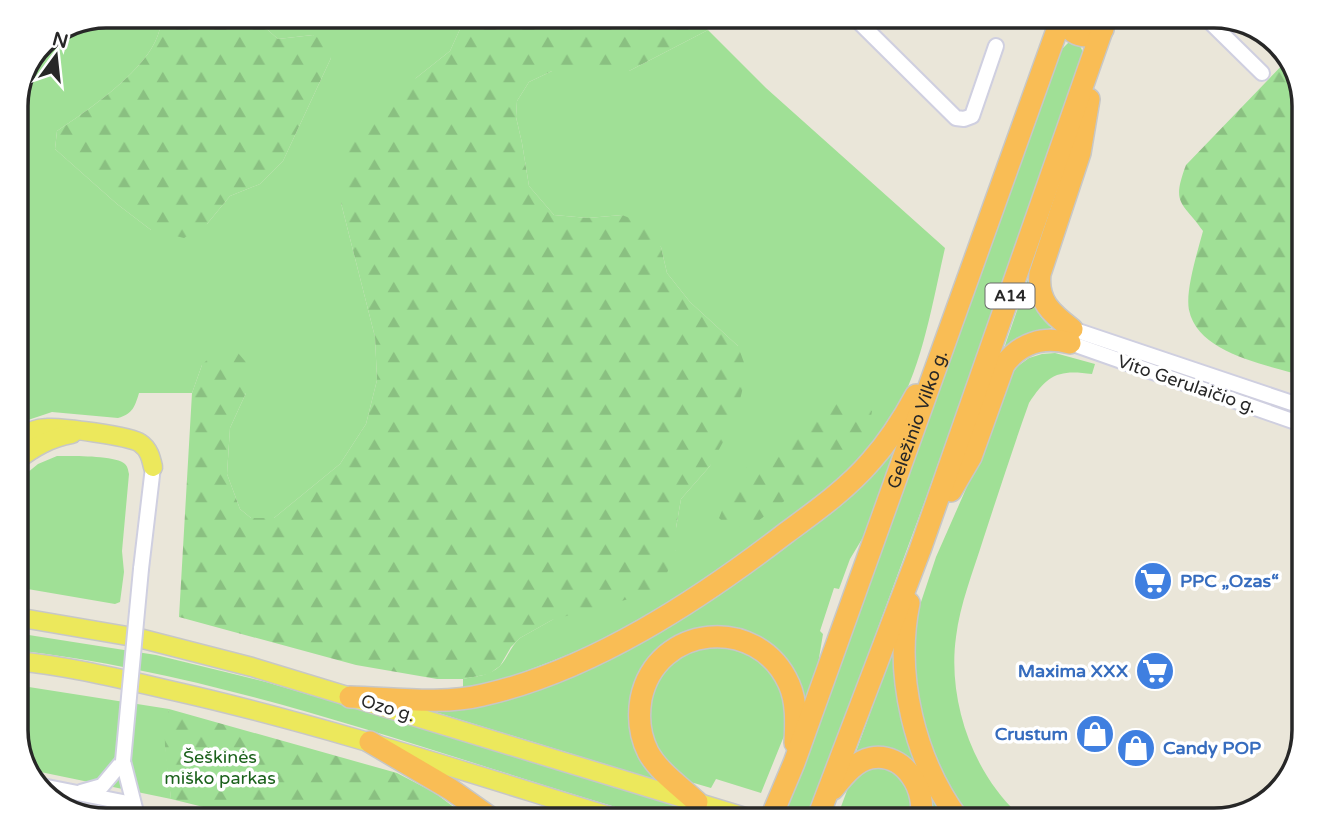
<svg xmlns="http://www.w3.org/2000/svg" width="1320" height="836" viewBox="0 0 1320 836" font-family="'Varela Round',sans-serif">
	<defs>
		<pattern id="forest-firs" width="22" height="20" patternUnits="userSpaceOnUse" patternTransform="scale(1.75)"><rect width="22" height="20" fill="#a0e096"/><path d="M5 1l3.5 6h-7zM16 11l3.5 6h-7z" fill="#8ac081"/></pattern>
	</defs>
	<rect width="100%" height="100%" fill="#eae6d9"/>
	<g fill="#a0e096">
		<path d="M106 16H164C161 24 159 34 155 42 139 75 87 111 57 131L55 149 117 204 151 230 207 224 230 196 260 184 283 161 331 58 313 35 278 39 252 16H466L450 51 416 78 341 203 375 337 377 380 366 424 340 464 274 518H251L240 509 227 474 230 428 246 393 202 365 192 393H139C135 406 133 414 118 418L52 412 16 424V100L42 42Z"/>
		<path d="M708 30 766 88 945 248C931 309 922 371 889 424 858 472 810 506 764 538 732 561 701 586 668 606 604 643 533 670 463 693V679C475 676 490 676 500 666 508 657 511 646 520 638L676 550V528L681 499 710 466 738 346 690 302 667 273 661 247 622 215 588 218 554 215 529 186 522 143 516 117 517 101 529 82 552 71H629Z"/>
		<path d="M1069 42C1078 44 1082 45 1083 55L927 495 807 820H781L830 695 1060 51Z"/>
		<path d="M1029 276C1029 296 1035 315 1052 328L1031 333 1000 360Z"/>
		<path d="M1055 353 1095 364 1092 374C1058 369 1047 375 1029 403 1013 448 998 494 983 540 973 572 960 604 956 637 947 702 974 778 1025 820H967L931 759 911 675 917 614 936 557 984 448 1010 376 1018 366 1029 358 1042 354Z"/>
		<path d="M900 440 871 524 850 559 839 589 834 588 820 631 823 634 816 676 805 700 796 673 786 658 770 644 752 635 732 630 642 671C614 723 640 744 670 784L419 707 461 705 720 593 773 557 819 521Z"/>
		<path d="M57 456C71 456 116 455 125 464 128 467 128 470 129 474L122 551 124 572 120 602 115 604 16 587V482L38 464Z"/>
		<path d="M16 633 156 655 266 682 605 782 720 820H660C447 759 237 676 16 650Z"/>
		<path d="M896 642C894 684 899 725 916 765 924 784 940 803 951 820H928L915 769 853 760Z"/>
		<path d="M730 645 763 661 788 697 786 731 761 793 716 779 711 788 687 781 669 770 647 732 650 690 674 660 701 647Z"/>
		<path d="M16 685 169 709 165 743 171 799 26 769 16 736Z"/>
		<path d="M880 764 900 773 912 796 911 820H836L851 780 856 773Z"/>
	</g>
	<g fill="url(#forest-firs)">
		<path d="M164 16H252L278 39 313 35 328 42 331 58 283 161 260 184 230 196 207 224 184 238 151 230 117 204 55 149 57 131C87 111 139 75 155 42 159 34 161 24 164 16Z"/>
		<path d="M466 16H694L708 30 629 71H552L529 82 517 101 516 117 522 143 529 186 554 215 588 218 622 215 650 226 661 247 667 273 690 302 738 346 747 371 735 420 710 466 681 499 676 528V550L665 578 647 594 552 620 520 638 511 647 500 666 489 674 463 679H437L356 665 179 617 192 393 202 365 214 353H238L252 369 246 393 230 428 227 474 240 509 251 518H274L340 464 366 424 377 380 375 337 341 203 345 159 362 119 378 103 416 78 450 51Z"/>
		<path d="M1289 58 1304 101V376C1268 365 1198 354 1189 310 1185 291 1198 250 1203 231 1182 201 1171 205 1186 165Z"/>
		<path d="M847 398 858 400 872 411 869 428 856 447 754 524C740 527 730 530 719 518L734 482 752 461 829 401Z"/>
		<path d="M169 709 397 773 435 793 471 820H256L171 799C168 770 160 737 169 709Z"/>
	</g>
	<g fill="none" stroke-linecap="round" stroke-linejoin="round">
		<defs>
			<g id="minor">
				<path d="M853 16 956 118 964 119 972 116 996 46"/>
				<path d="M1204 16 1262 73"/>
				<path d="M1072 329 1304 407"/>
				<path d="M1070 343 1304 425"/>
				<path d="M141 569 153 467"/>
				<path d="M123 761 138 820"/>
				<path d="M37 785 133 804"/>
				<path d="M81 792 102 786 123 761"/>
			</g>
			<g id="major">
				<path d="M16 440C24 434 36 428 47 428 61 427 130 436 140 443 149 449 151 458 153 467"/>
				<path d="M16 461C34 447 50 438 72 434"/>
				<path d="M16 617 139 638 252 667 755 820"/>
				<path d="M16 661C70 666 125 680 178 692 328 726 475 775 622 820"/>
			</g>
			<g id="highway">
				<path d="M1064 16C1068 36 1087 42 1103 29"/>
				<path d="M1072 329C1051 313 1037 301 1040 274L1080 153 1089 99"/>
				<path d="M951 491 971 457 1004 365C1020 343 1043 336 1070 343"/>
				<path d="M909 603C894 676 915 761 959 820"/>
				<path d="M350 697C392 698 443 705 483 695 591 671 699 600 786 533 816 511 847 489 871 461 889 441 903 419 916 395"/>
				<path d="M370 742 450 789 494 820"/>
				<path d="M833 789C843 777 855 761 871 758 905 752 928 791 920 820"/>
				<path d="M697 802C681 787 658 771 648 752 640 736 638 717 641 699 656 624 758 614 789 684 797 702 796 723 795 743"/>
				<path id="s1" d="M770 820 794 763 1062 16"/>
				<path d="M817 820 920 550 1107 16"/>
			</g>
		</defs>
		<use href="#minor" stroke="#cfcfe0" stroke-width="18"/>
		<use href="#major" stroke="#c7c7c7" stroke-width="21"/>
		<use href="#highway" stroke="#c7c7c7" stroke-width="24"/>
		<use href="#minor" stroke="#fff" stroke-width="14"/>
		<use href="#major" stroke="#ece85c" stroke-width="18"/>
		<use href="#highway" stroke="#f9bd55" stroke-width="21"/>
		<defs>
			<path id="minor-bridge" d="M123 761 141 569"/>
		</defs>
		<use href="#minor-bridge" stroke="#cfcfe0" stroke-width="18" stroke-linecap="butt"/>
		<use href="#minor-bridge" stroke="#fff" stroke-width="14"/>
	</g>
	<defs>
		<symbol id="supermarket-disc" viewBox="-11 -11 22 22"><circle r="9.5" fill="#3f7fe0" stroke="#fff"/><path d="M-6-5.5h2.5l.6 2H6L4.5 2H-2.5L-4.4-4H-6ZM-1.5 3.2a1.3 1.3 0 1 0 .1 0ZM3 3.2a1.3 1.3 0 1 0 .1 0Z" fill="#fff"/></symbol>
		<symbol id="shop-disc" viewBox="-11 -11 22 22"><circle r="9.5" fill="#3f7fe0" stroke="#fff"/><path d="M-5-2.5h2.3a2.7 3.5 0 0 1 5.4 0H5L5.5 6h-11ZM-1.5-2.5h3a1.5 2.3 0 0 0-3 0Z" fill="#fff"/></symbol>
	</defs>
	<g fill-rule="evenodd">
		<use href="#supermarket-disc" x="1131" y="559" width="44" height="44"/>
		<use href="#supermarket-disc" x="1133" y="649" width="44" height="44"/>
		<use href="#shop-disc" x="1073" y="712" width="44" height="44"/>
		<use href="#shop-disc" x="1114" y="726" width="44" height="44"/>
	</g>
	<g text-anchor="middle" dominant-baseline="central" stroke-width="7" stroke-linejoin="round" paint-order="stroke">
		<rect fill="#fff" stroke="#686868" stroke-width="2" x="985.5" y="283.5" width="49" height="25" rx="5"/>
		<g font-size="16" font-weight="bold" fill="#272727">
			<text x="1010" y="296">A14</text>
		</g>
		<g font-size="18" fill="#272727" stroke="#fff">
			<text transform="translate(1187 384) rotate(19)">Vito Gerulaičio g.</text>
			<text stroke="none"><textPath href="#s1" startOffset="427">Geležinio Vilko g.</textPath></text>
			<text transform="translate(388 708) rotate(17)">Ozo g.</text>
		</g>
		<g font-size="18" font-weight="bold" fill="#366cbe" stroke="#fff" text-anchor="start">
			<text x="1180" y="581">PPC „Ozas“</text>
			<text x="1128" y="671" text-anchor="end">Maxima XXX</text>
			<text x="1068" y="734" text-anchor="end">Crustum</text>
			<text x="1163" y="748">Candy POP</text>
		</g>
		<g font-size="18" fill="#1b611b" stroke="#fff">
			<text x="220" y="757">Šeškinės<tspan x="220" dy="21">miško parkas</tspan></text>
		</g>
	</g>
	<path d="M0 0H1320V836H0ZM106 28H1214A78 78 0 0 1 1292 106V730A78 78 0 0 1 1214 808H106A78 78 0 0 1 28 730V106A78 78 0 0 1 106 28Z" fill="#fff" fill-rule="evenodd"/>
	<path fill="none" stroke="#272727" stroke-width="3.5" d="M106 28H1214A78 78 0 0 1 1292 106V730A78 78 0 0 1 1214 808H106A78 78 0 0 1 28 730V106A78 78 0 0 1 106 28Z"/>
	<g transform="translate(56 56) rotate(15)" stroke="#ffffff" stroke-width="5" paint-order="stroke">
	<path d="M0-5L12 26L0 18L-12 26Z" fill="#272727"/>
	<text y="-10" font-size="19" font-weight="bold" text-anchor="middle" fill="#272727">N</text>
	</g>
</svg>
